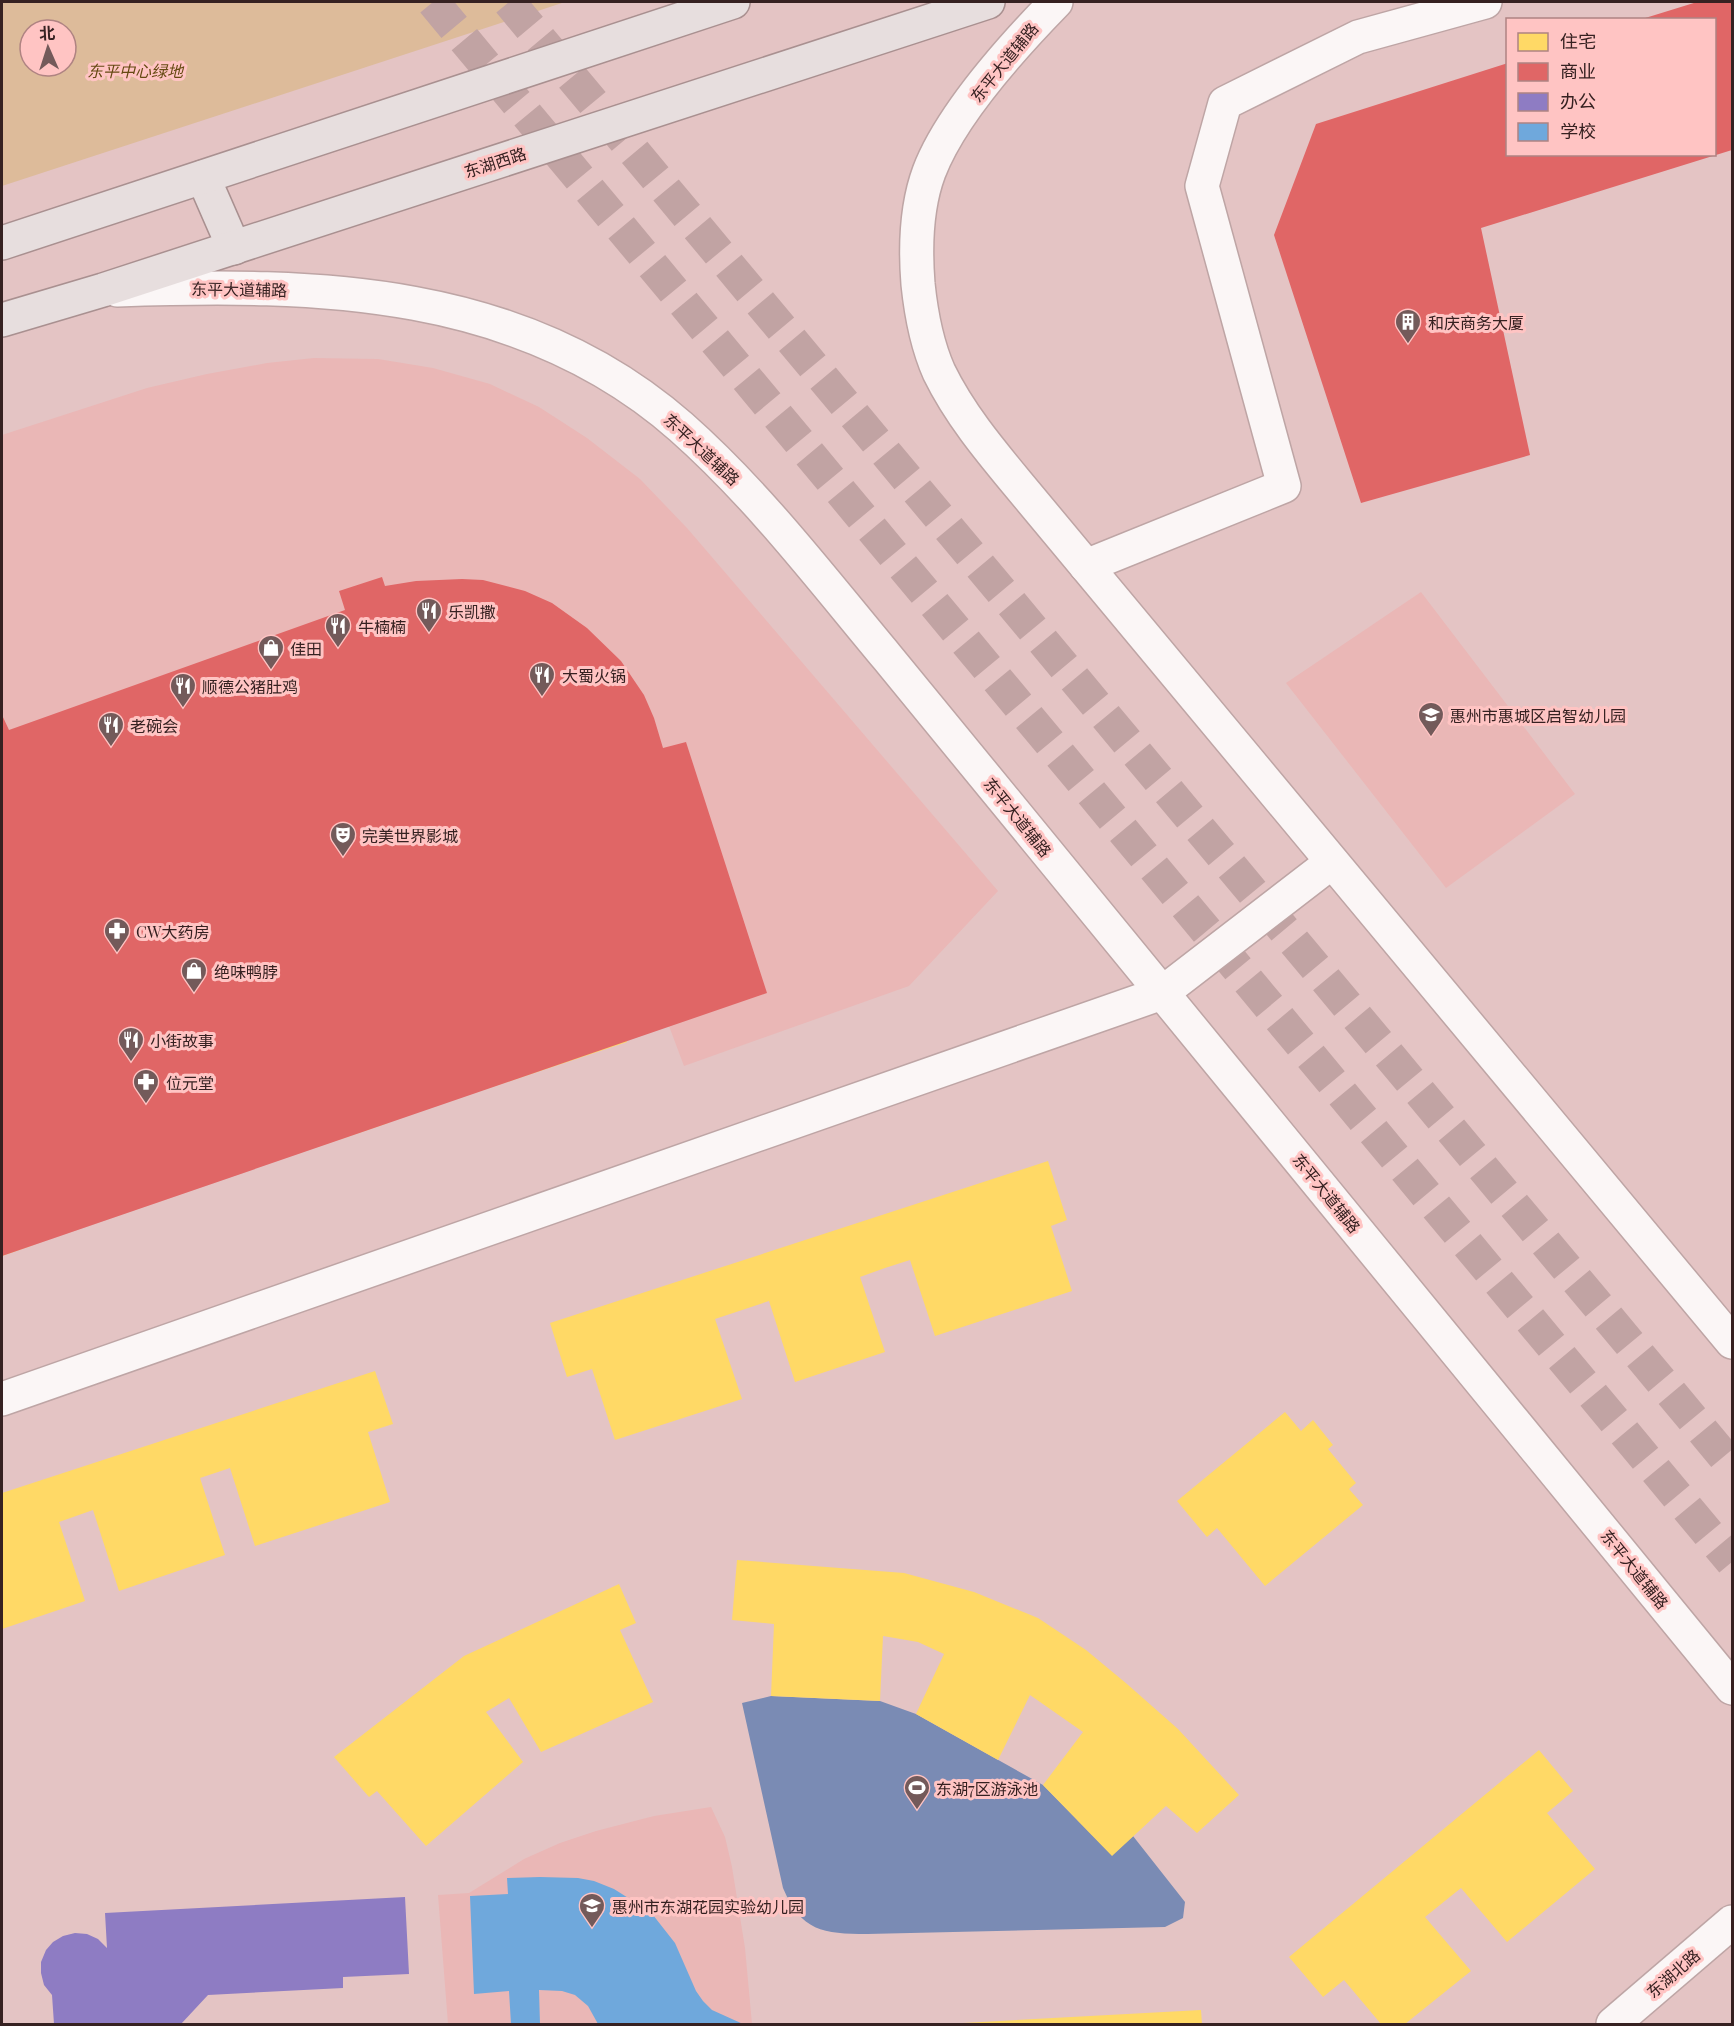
<svg xmlns="http://www.w3.org/2000/svg" width="1734" height="2026" viewBox="0 0 1734 2026" font-family="'Playfair Display','Noto Sans SC',serif">
	<rect width="100%" height="100%" fill="#e4c4c4"/>
	<g fill="#eab7b6">
		<path d="M314 358 378 359 433 368 490 384 539 407 587 438 640 479 687 528 998 891 909 986 878 997 684 1066 669 1026 2 1256V435L147 388 207 374 267 363Z"/>
		<path d="M1421 592 1575 794 1446 888 1286 683Z"/>
		<path d="M711 1807 725 1837 732 1867 745 1948 752 2024H448L438 1895 469 1893 524 1859 560 1843 596 1831 654 1816Z"/>
	</g>
	<path fill="#ddbb9a" fill-rule="evenodd" d="M2 2H565L2 186ZM30 30H66V66H30Z"/>
	<path fill="#7a8bb4" d="M771 1696 880 1701 916 1714 1043 1785 1112 1855 1133 1836 1185 1902 1183 1918 1165 1927 867 1934C823 1934 801 1931 783 1888L742 1703Z"/>
	<g fill="#ffd966">
		<path d="M603 880 625 945 569 964 580 994 608 984 627 1042 471 1094 452 1036 482 1025 471 992 330 1039 341 1070 369 1061 388 1123 243 1172 222 1114 256 1102 243 1065 181 1086 161 1028Z"/>
		<path d="M9 1083 31 1148 2 1158V1086Z"/>
		<path d="M1048 1161 1067 1220 1051 1226 1072 1291 935 1336 910 1260 885 1268 860 1277 885 1352 795 1382 769 1301 715 1319 742 1399 615 1440 592 1369 567 1377 550 1323Z"/>
		<path d="M15 1188 33 1245 2 1256V1192Z"/>
		<path d="M375 1371 393 1424 368 1432 390 1502 255 1546 230 1468 200 1478 225 1555 119 1591 93 1510 59 1522 85 1601 2 1629V1493Z"/>
		<path d="M1285 1412 1301 1431 1313 1420 1333 1445 1328 1449 1356 1483 1349 1489 1363 1505 1265 1586 1217 1528 1207 1537 1177 1501Z"/>
		<path d="M737 1560 904 1573 974 1592 1038 1618 1086 1650 1127 1684 1178 1729 1239 1795 1197 1833 1166 1806 1112 1856 1043 1785 1083 1732 1030 1695 998 1760 916 1714 944 1654 918 1642 883 1636 880 1701 771 1696 774 1624 732 1620Z"/>
		<path d="M619 1584 636 1623 620 1630 653 1702 541 1752 509 1698 486 1712 523 1762 426 1846 377 1791 369 1797 334 1757 464 1656Z"/>
		<path d="M1539 1750 1573 1791 1547 1813 1595 1869 1507 1942 1461 1888 1425 1917 1471 1971 1405 2024H1381L1344 1980 1323 1997 1289 1957Z"/>
		<path d="M1201 2010 1202 2024H963V2023Z"/>
	</g>
	<g fill="#e06666">
		<path d="M1697 2H1732V150L1481 228 1530 455 1361 503 1274 235 1316 124 1508 63V154H1714V20L1642 19Z"/>
		<path d="M382 577 385 586 416 581 462 579 483 580 525 591 552 603 587 628 621 661 644 695 654 718 663 748 686 742 767 993 2 1256V715L9 730 345 610 339 591Z"/>
	</g>
	<path fill="#8e7cc3" d="M405 1897 409 1974 343 1977V1988L208 1995 181 2024H54L52 1995 44 1985 41 1973V1962L46 1950 53 1942 63 1936 75 1933 87 1934 98 1939 107 1948 105 1913Z"/>
	<path fill="#6fa8dc" d="M540 1877 578 1878 594 1881 614 1889 641 1906 653 1915 675 1943 696 1991 703 2001 712 2010 743 2024H598L588 2006 575 1995 562 1991 539 1990 540 2024H511L509 1991 474 1994 470 1896 508 1894 507 1878Z"/>
	<g fill="none" stroke-linecap="round" stroke-linejoin="round">
		<g stroke="#c1a3a3" stroke-width="33" stroke-dasharray="33 16" stroke-linecap="butt">
			<path d="M433 2 1732 1562"/>
			<path d="M509 2 1732 1466"/>
		</g>
		<defs>
			<g id="street">
				<path d="M1086 566 1284 486 1202 186 1225 103 1358 37 1485 2"/>
				<path d="M2 1399 1162 993 1332 862"/>
				<path d="M1613 2024 1732 1922"/>
			</g>
			<g id="secondary">
				<path d="M1056 2C1013 46 951 114 929 172 916 207 915 246 918 284 921 313 927 345 939 372 959 413 988 448 1017 483L1732 1342"/>
				<path d="M117 290C317 283 522 287 681 427 758 495 821 578 887 657L1732 1688"/>
			</g>
			<g id="primary">
				<path d="M203 177 234 248"/>
				<path d="M2 243 733 2"/>
				<path d="M2 320 103 290 988 2"/>
			</g>
		</defs>
		<use href="#street" stroke="#bea5a5" stroke-width="36"/>
		<use href="#secondary" stroke="#bea5a5" stroke-width="36"/>
		<use href="#primary" stroke="#a99090" stroke-width="36"/>
		<use href="#street" stroke="#fbf6f6" stroke-width="33"/>
		<use href="#secondary" stroke="#fbf6f6" stroke-width="33"/>
		<use href="#primary" stroke="#e7dede" stroke-width="33"/>
	</g>
	<defs>
		<symbol id="building-pin" viewBox="-11 -11 22 30"><path d="M0 17L-7.5 6A9.5 9.5 0 1 1 7.5 6Z" fill="#735a5a" stroke="#ffc4c3"/><path d="M-4-6H4V6H1V3H-1V6H-4ZM-2.5-4.3h1.7v1.8h-1.7ZM.8-4.3h1.7v1.8H.8ZM-2.5-1h1.7V.8h-1.7ZM.8-1h1.7V.8H.8Z" fill="#fff"/></symbol>
		<symbol id="restaurant-pin" viewBox="-11 -11 22 30"><path d="M0 17L-7.5 6A9.5 9.5 0 1 1 7.5 6Z" fill="#735a5a" stroke="#ffc4c3"/><path d="M-5-6h1v4h1v-4h1v4h1v-4h1v5L-1.5 .5V6h-2V.5L-5-1ZM5-6V6H3V1.5H1.5Q1.5-4 5-6Z" fill="#fff"/></symbol>
		<symbol id="shop-pin" viewBox="-11 -11 22 30"><path d="M0 17L-7.5 6A9.5 9.5 0 1 1 7.5 6Z" fill="#735a5a" stroke="#ffc4c3"/><path d="M-5-2.5h2.3a2.7 3.5 0 0 1 5.4 0H5L5.5 6h-11ZM-1.5-2.5h3a1.5 2.3 0 0 0-3 0Z" fill="#fff"/></symbol>
		<symbol id="school-pin" viewBox="-11 -11 22 30"><path d="M0 17L-7.5 6A9.5 9.5 0 1 1 7.5 6Z" fill="#735a5a" stroke="#ffc4c3"/><path d="M0-5L7-2L0 1L-7-2ZM-4 1L0 2.5L4 1V4Q0 6-4 4Z" fill="#fff"/></symbol>
		<symbol id="theatre-pin" viewBox="-11 -11 22 30"><path d="M0 17L-7.5 6A9.5 9.5 0 1 1 7.5 6Z" fill="#735a5a" stroke="#ffc4c3"/><path d="M-5-5.5Q0-4 5-5.5V0Q5 5 0 6Q-5 5-5 0ZM-3.3-2.5H-1v1.5H-3.3ZM1-2.5H3.3v1.5H1ZM-2.8 1Q0 5.5 2.8 1Z" fill="#fff"/></symbol>
		<symbol id="pharmacy-pin" viewBox="-11 -11 22 30"><path d="M0 17L-7.5 6A9.5 9.5 0 1 1 7.5 6Z" fill="#735a5a" stroke="#ffc4c3"/><path d="M-2-6h4v4h4v4h-4v4h-4v-4h-4v-4h4Z" fill="#fff"/></symbol>
		<symbol id="stadium-pin" viewBox="-11 -11 22 30"><path d="M0 17L-7.5 6A9.5 9.5 0 1 1 7.5 6Z" fill="#735a5a" stroke="#ffc4c3"/><path d="M0-5a6.5 5 0 1 0 0 10a6.5 5 0 1 0 0-10ZM-3.5-1.8h7v3.6h-7Z" fill="#fff"/></symbol>
	</defs>
	<g fill-rule="evenodd">
		<use href="#building-pin" x="1393" y="307" width="30" height="40"/>
		<use href="#restaurant-pin" x="414" y="596" width="30" height="40"/>
		<use href="#restaurant-pin" x="323" y="611" width="30" height="40"/>
		<use href="#shop-pin" x="256" y="633" width="30" height="40"/>
		<use href="#restaurant-pin" x="527" y="660" width="30" height="40"/>
		<use href="#restaurant-pin" x="168" y="671" width="30" height="40"/>
		<use href="#school-pin" x="1416" y="700" width="30" height="40"/>
		<use href="#restaurant-pin" x="96" y="710" width="30" height="40"/>
		<use href="#theatre-pin" x="328" y="820" width="30" height="40"/>
		<use href="#pharmacy-pin" x="102" y="916" width="30" height="40"/>
		<use href="#shop-pin" x="179" y="956" width="30" height="40"/>
		<use href="#restaurant-pin" x="116" y="1025" width="30" height="40"/>
		<use href="#pharmacy-pin" x="131" y="1067" width="30" height="40"/>
		<use href="#stadium-pin" x="902" y="1773" width="30" height="40"/>
		<use href="#school-pin" x="577" y="1891" width="30" height="40"/>
	</g>
	<g text-anchor="middle" dominant-baseline="central" stroke-width="6" stroke-linejoin="round" paint-order="stroke">
		<g font-size="16" fill="#362121" stroke="#ffc4c3">
			<text transform="translate(1004 62) rotate(-51)">东平大道辅路</text>
			<text transform="translate(495 162) rotate(-18)">东湖西路</text>
			<text transform="translate(239 289) rotate(1)">东平大道辅路</text>
			<text transform="translate(702 449) rotate(43)">东平大道辅路</text>
			<text transform="translate(1018 817) rotate(51)">东平大道辅路</text>
			<text transform="translate(1327 1193) rotate(51)">东平大道辅路</text>
			<text transform="translate(1635 1569) rotate(51)">东平大道辅路</text>
			<text transform="translate(1673 1973) rotate(-41)">东湖北路</text>
		</g>
		<g font-size="16" font-style="italic" fill="#664a13" stroke="#ffc4c3">
			<text x="135" y="70">东平中心绿地</text>
		</g>
		<g font-size="16" fill="#362121" stroke="#ffc4c3" text-anchor="start">
			<text x="1428" y="322">和庆商务大厦</text>
			<text x="448" y="611">乐凯撒</text>
			<text x="358" y="626">牛楠楠</text>
			<text x="290" y="648">佳田</text>
			<text x="562" y="675">大蜀火锅</text>
			<text x="202" y="686">顺德公猪肚鸡</text>
			<text x="1450" y="715">惠州市惠城区启智幼儿园</text>
			<text x="130" y="725">老碗会</text>
			<text x="362" y="835">完美世界影城</text>
			<text x="136" y="931">CW大药房</text>
			<text x="214" y="971">绝味鸭脖</text>
			<text x="150" y="1040">小街故事</text>
			<text x="166" y="1082">位元堂</text>
			<text x="936" y="1788">东湖7区游泳池</text>
			<text x="612" y="1906">惠州市东湖花园实验幼儿园</text>
		</g>
	</g>
	<rect width="1734" height="2026" fill="none" stroke="#362121" stroke-width="6"/>
	<rect x="1506" y="18" width="210" height="138" fill="#ffc4c3" stroke="#af8382" stroke-width="1.5"/>
	<rect x="1518" y="33" width="30" height="18" fill="#ffd966" stroke="#af8382" stroke-width="1.5"/>
	<text x="1560" y="48" font-size="18" fill="#362121">住宅</text>
	<rect x="1518" y="63" width="30" height="18" fill="#e06666" stroke="#af8382" stroke-width="1.5"/>
	<text x="1560" y="78" font-size="18" fill="#362121">商业</text>
	<rect x="1518" y="93" width="30" height="18" fill="#8e7cc3" stroke="#af8382" stroke-width="1.5"/>
	<text x="1560" y="108" font-size="18" fill="#362121">办公</text>
	<rect x="1518" y="123" width="30" height="18" fill="#6fa8dc" stroke="#af8382" stroke-width="1.5"/>
	<text x="1560" y="138" font-size="18" fill="#362121">学校</text>
	<g transform="translate(48 48) rotate(357)"><circle r="28" fill="#ffc4c3" stroke="#af8382" stroke-width="1.5"/>
	<path d="M0-4.5L10 22L0 15L-10 22Z" fill="#735a5a"/>
	<text y="-9" font-size="16" font-weight="bold" text-anchor="middle" fill="#362121">北</text>
	</g>
</svg>
